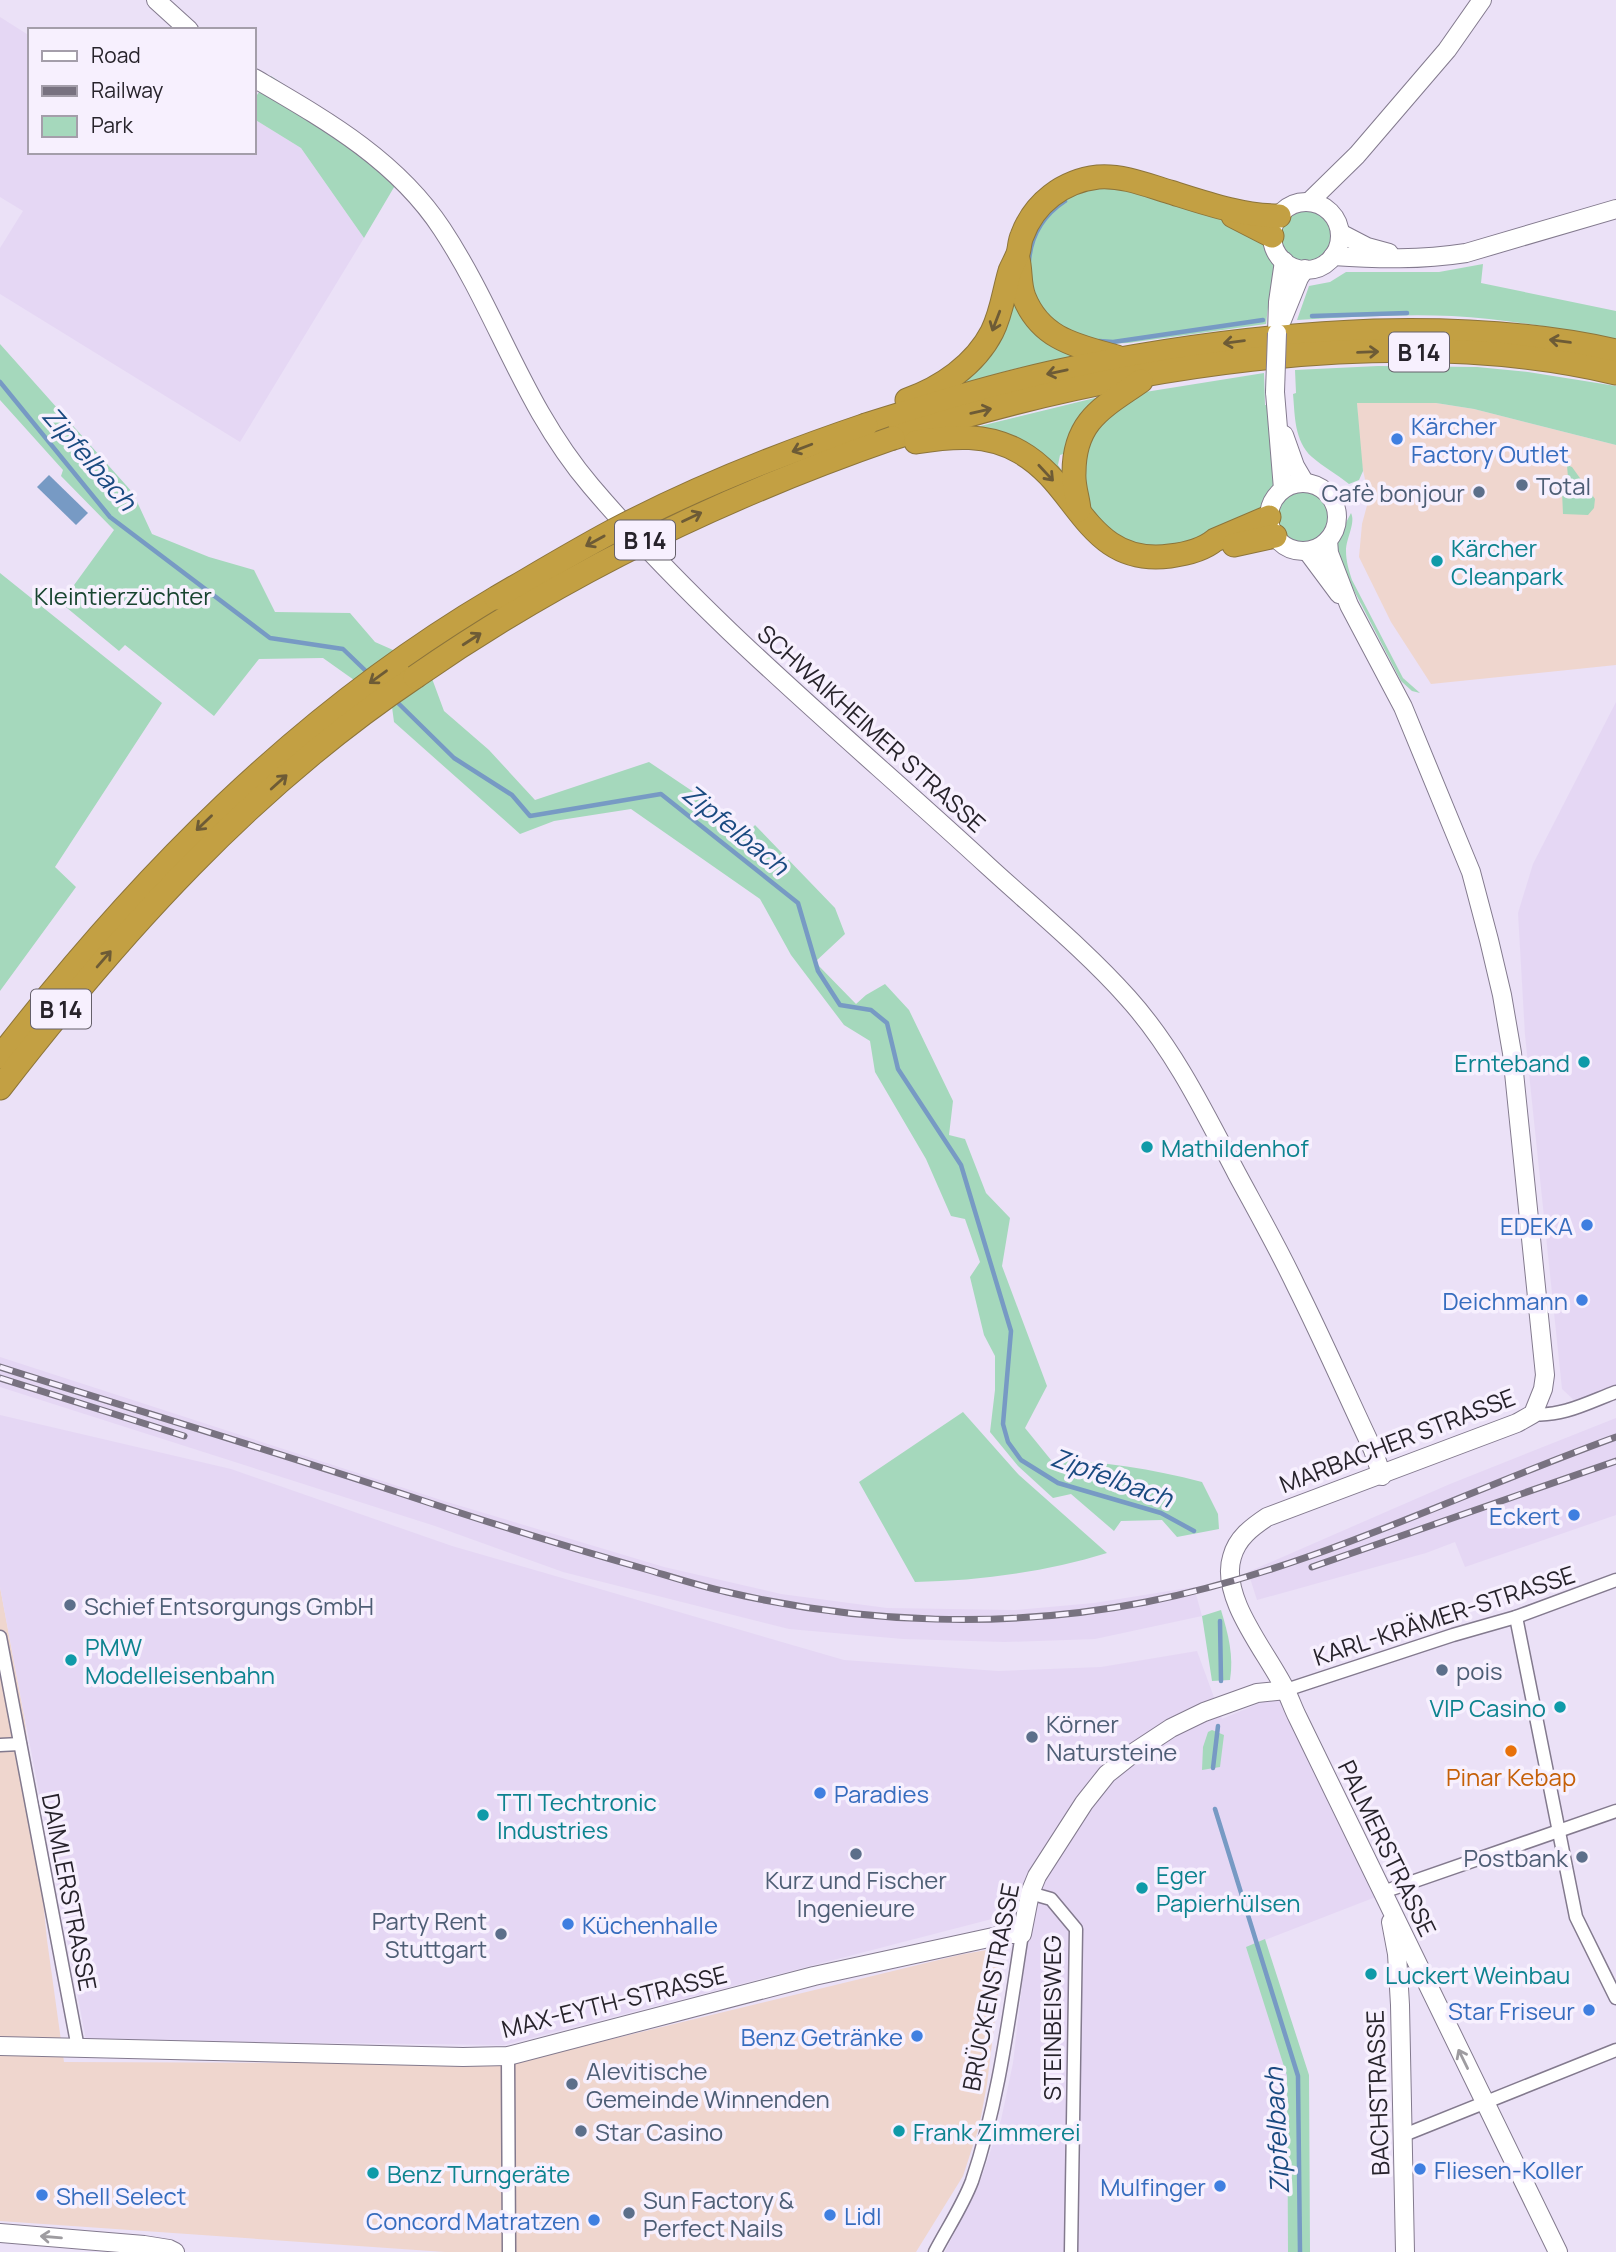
<svg xmlns="http://www.w3.org/2000/svg" width="1616" height="2252" viewBox="0 0 1616 2252" font-family="Manrope,sans-serif">
	<rect width="100%" height="100%" fill="#ebe1f7"/>
	<g fill="#efd6ce">
		<path d="M1357 403H1436L1474 409 1616 445V665L1431 684 1391 622 1359 557 1362 524 1369 498 1360 456Z"/>
		<path d="M0 1587 25 1721 47 1940 64 2062 509 2064 959 1955 986 1950 1001 1970 987 2084 979 2127 963 2176 916 2252H445L0 2221Z"/>
	</g>
	<g fill="#e5d7f4">
		<path d="M0 17 30 36V152H254V119L301 148 364 238 240 442 0 294V248L23 211 0 197Z"/>
		<path d="M1616 702V1387L1576 1402 1562 1389 1525 1035 1518 913 1533 864Z"/>
		<path d="M0 1357 444 1501 664 1567 781 1594 887 1608 1015 1610 1094 1603 1194 1587 1202 1616 1095 1639 1005 1642 903 1639 789 1629 563 1572 435 1526 0 1387Z"/>
		<path d="M0 1415 231 1469 452 1546 844 1660 998 1671 1101 1667 1197 1651 1222 1719 1283 1693 1381 1895 1247 1947 1287 2076 1288 2252H945L981 2179 1001 2120 1013 2063 1031 1909 504 2045 86 2040 0 1587Z"/>
		<path d="M1616 1418V1515L1465 1567 1455 1542 1426 1553 1257 1600 1248 1572 1450 1484Z"/>
	</g>
	<g fill="#a5d8bc">
		<path d="M271 76 373 143 403 172 364 238 301 148 254 119V99Z"/>
		<path d="M1130 188 1254 230C1275 249 1276 264 1274 291H1270L1266 324 1128 343 1101 344 1077 339 1042 313 1027 282 1029 241 1050 208 1083 189Z"/>
		<circle cx="1304" cy="237" r="27"/>
		<path d="M1483 264 1481 283 1616 311V339C1562 329 1507 319 1452 316 1401 314 1349 317 1297 320L1309 286 1330 282 1346 272H1439Z"/>
		<path d="M1012 296 1081 356 1018 368 956 385Z"/>
		<path d="M0 344 133 493 152 534 209 557 254 570 275 612 350 613 375 642 427 665 444 711 489 750 535 800 649 762 710 803 711 817 741 841 755 825 835 908 845 934 815 962 856 1004 866 995 885 984 909 1010 953 1101 949 1135 965 1139 986 1193 1010 1218 1002 1266 1047 1386 1025 1428 1051 1460C1102 1461 1152 1469 1202 1482L1218 1514 1219 1529 1177 1537 1162 1520 1121 1521 1114 1531 1071 1494 1053 1498 1018 1466 990 1432 995 1390V1356L984 1335 970 1277 980 1262 965 1219 951 1216 926 1159 875 1072 870 1041 844 1025 791 955 760 899 631 809 554 821 520 834 394 722 392 707 323 658 259 659 214 716 125 645 119 651 61 603 114 530 61 476 63 470 0 400Z"/>
		<path d="M1378 366 1477 367 1528 372 1616 386V445L1474 409 1436 403H1357L1363 471 1359 480 1349 484C1337 474 1323 467 1312 457 1294 441 1295 415 1293 394L1296 393 1295 370Z"/>
		<path d="M1264 373 1265 405H1270L1275 487 1261 512 1257 517 1163 550 1123 541 1092 513 1080 483 1092 427 1139 393Z"/>
		<path d="M1107 395 1069 452 1060 455 1058 465 1067 478 972 428Z"/>
		<path d="M1567 465 1572 467 1595 499 1594 508 1588 515 1563 514 1562 491H1569Z"/>
		<circle cx="1303" cy="517" r="27"/>
		<path d="M1351 513C1356 523 1346 538 1346 551 1346 561 1349 571 1352 580L1403 678 1420 693 1412 691 1401 681 1347 577 1337 551V540Z"/>
		<path d="M0 573 162 703 55 867 76 887 0 991Z"/>
		<path d="M963 1412 1019 1475 1107 1553C1045 1572 979 1581 915 1582L859 1482Z"/>
		<path d="M1221 1610C1228 1634 1234 1655 1230 1680L1212 1681 1202 1616Z"/>
		<path d="M1212 1730 1224 1735 1220 1767 1202 1770 1203 1747 1208 1732Z"/>
		<path d="M1265 1939 1309 2075 1310 2252H1288L1287 2076 1246 1947Z"/>
	</g>
	<path fill="#779ac4" d="M49 475 88 513 76 525 37 487Z"/>
	<g fill="none" stroke-linecap="round" stroke-linejoin="round">
		<g stroke="#779ac4" stroke-width="4.5">
			<path d="M1029 261C1031 236 1044 215 1065 201"/>
			<path d="M1312 316 1407 313"/>
			<path d="M1099 341 1113 342 1263 320"/>
			<path d="M0 382 110 517 270 638 343 649 369 674"/>
			<path d="M395 700 454 758 512 795 530 816 661 794 798 903 818 971 840 1005 871 1010 887 1023 898 1069 961 1165 1011 1331 1003 1424 1008 1442 1021 1460 1058 1483 1161 1513 1194 1531"/>
			<path d="M1220 1621 1221 1681"/>
			<path d="M1213 1768 1218 1726"/>
			<path d="M1215 1809 1298 2076 1300 2252"/>
		</g>
		<defs>
			<g id="street">
				<path d="M1533 1414C1562 1417 1589 1402 1616 1392"/>
				<path d="M1516 1617 1576 1917 1616 1998"/>
				<path d="M0 1637 78 2048"/>
				<path d="M1286 1690 1453 1635 1516 1617 1616 1580"/>
				<path d="M0 1745 20 1744"/>
				<path d="M1383 1892 1616 1811"/>
				<path d="M1030 1893 1051 1899 1076 1929 1071 2252"/>
				<path d="M508 2056 509 2252"/>
				<path d="M1404 2135 1616 2050"/>
				<path d="M935 2252C947 2229 963 2205 972 2181 999 2101 1009 2016 1022 1934"/>
			</g>
			<g id="secondary">
				<path d="M156 0 189 30"/>
				<path d="M254 78C324 119 396 159 442 229 498 314 523 406 591 486 710 626 855 743 989 867 1036 910 1086 951 1128 998 1174 1049 1205 1113 1237 1174 1257 1211 1278 1248 1296 1286 1323 1340 1347 1395 1373 1450L1382 1476"/>
				<path d="M1309 202 1357 155 1447 50 1482 0"/>
				<circle cx="1306" cy="236" r="34"/>
				<path d="M1340 233 1367 247 1389 253"/>
				<path d="M1333 256C1378 259 1421 260 1466 253L1616 209"/>
				<path d="M1282 320 1299 278 1305 269"/>
				<path d="M1277 333 1278 302 1284 261"/>
				<path d="M1275 392 1283 489"/>
				<path d="M1284 435 1295 466 1305 483"/>
				<circle cx="1303" cy="517" r="34"/>
				<path d="M1328 540 1329 553 1349 605 1403 707 1471 872 1489 940 1502 995 1512 1053 1545 1375 1543 1389 1533 1414 1517 1423 1267 1517C1252 1527 1237 1538 1232 1557 1219 1598 1269 1655 1286 1691 1290 1699 1293 1708 1297 1716L1558 2252"/>
				<path d="M1307 551 1339 594"/>
				<path d="M1391 1922 1397 1954 1400 2005 1405 2252"/>
				<path d="M0 2046 463 2057 508 2056 814 1976 1007 1934H1022L1030 1893 1037 1876 1084 1803 1107 1774 1136 1751 1171 1728 1204 1712 1257 1693 1286 1690"/>
				<path d="M0 2233 144 2245 169 2249 175 2252"/>
			</g>
			<g id="highway">
				<path d="M1233 216 1272 236"/>
				<path d="M1018 259C1021 271 1019 284 1024 297 1041 340 1078 346 1117 357"/>
				<path d="M907 400C941 388 975 365 992 332 1002 312 1004 291 1010 271 1012 266 1015 261 1017 256 1020 250 1019 242 1022 236 1034 203 1063 181 1098 177 1122 175 1147 185 1170 192 1205 203 1242 216 1279 216"/>
				<path d="M866 425C927 406 988 387 1050 373 1157 350 1265 335 1374 331 1455 329 1538 333 1616 351"/>
				<path d="M893 438C1109 368 1392 320 1616 373"/>
				<path d="M916 442C953 436 987 433 1020 452 1079 485 1087 567 1170 556 1186 554 1203 550 1215 540L1269 517"/>
				<path d="M1079 510C1078 498 1073 485 1074 473 1074 420 1104 407 1141 381"/>
				<path d="M1234 545 1275 536"/>
				<path d="M0 1057C138 878 299 714 496 598"/>
				<path d="M0 1088C120 933 251 787 415 677"/>
			</g>
		</defs>
		<use href="#street" stroke="#837a8e" stroke-width="15"/>
		<use href="#secondary" stroke="#837a8e" stroke-width="20"/>
		<use href="#highway" stroke="#8c743b" stroke-width="25"/>
		<use href="#street" stroke="#fff" stroke-width="12"/>
		<use href="#secondary" stroke="#fff" stroke-width="18"/>
		<use href="#highway" stroke="#c3a043" stroke-width="23"/>
		<defs>
			<g id="rail">
				<path d="M0 1367C142 1412 286 1455 427 1502 499 1526 572 1548 645 1569 672 1577 699 1586 727 1592 863 1624 1008 1629 1146 1602 1310 1570 1460 1493 1616 1437"/>
				<path d="M0 1378 184 1436"/>
				<path d="M1312 1567 1616 1461"/>
			</g>
		</defs>
		<use href="#rail" stroke="#787280" stroke-width="7"/>
		<use href="#rail" stroke="#f7f0fe" stroke-width="4.5" stroke-dasharray="13" stroke-linecap="butt"/>
		<defs>
			<path id="secondary-bridge" d="M1275 392 1277 333"/>
			<g id="highway-bridge">
				<path d="M496 598C534 576 572 553 611 532 692 489 780 454 866 425"/>
				<path d="M415 677C563 574 723 497 893 438"/>
			</g>
		</defs>
		<use href="#secondary-bridge" stroke="#837a8e" stroke-width="20" stroke-linecap="butt"/>
		<use href="#highway-bridge" stroke="#8c743b" stroke-width="25" stroke-linecap="butt"/>
		<use href="#secondary-bridge" stroke="#fff" stroke-width="18"/>
		<use href="#highway-bridge" stroke="#c3a043" stroke-width="23"/>
	</g>
	<defs><path id="oneway-shaft" d="M-6 0H5M1.5-3L5.5 0L1.5 3" fill="none" stroke-width="1.6" stroke-linecap="round" stroke-linejoin="round" transform="scale(1.75)"/></defs>
	<g stroke="#6d5b36">
		<use href="#oneway-shaft" transform="translate(996 321) rotate(111)"/>
		<use href="#oneway-shaft" transform="translate(1560 341) rotate(-172)"/>
		<use href="#oneway-shaft" transform="translate(1234 342) rotate(173)"/>
		<use href="#oneway-shaft" transform="translate(1368 352) rotate(-2)"/>
		<use href="#oneway-shaft" transform="translate(1057 372) rotate(168)"/>
		<use href="#oneway-shaft" transform="translate(981 411) rotate(-13)"/>
		<use href="#oneway-shaft" transform="translate(802 448) rotate(159)"/>
		<use href="#oneway-shaft" transform="translate(1046 473) rotate(47)"/>
		<use href="#oneway-shaft" transform="translate(692 517) rotate(-25)"/>
		<use href="#oneway-shaft" transform="translate(595 541) rotate(151)"/>
		<use href="#oneway-shaft" transform="translate(472 639) rotate(-33)"/>
		<use href="#oneway-shaft" transform="translate(378 677) rotate(144)"/>
		<use href="#oneway-shaft" transform="translate(279 782) rotate(-42)"/>
		<use href="#oneway-shaft" transform="translate(204 823) rotate(136)"/>
		<use href="#oneway-shaft" transform="translate(104 959) rotate(-49)"/>
	</g>
	<g stroke="#9e9ca0">
		<use href="#oneway-shaft" transform="translate(1463 2059) rotate(-116)"/>
		<use href="#oneway-shaft" transform="translate(51 2237) rotate(-175)"/>
	</g>
	<g fill="#3f7fe0" stroke="#f7f0fe" stroke-width="2.5">
		<circle cx="1397" cy="439" r="7"/>
		<circle cx="1587" cy="1225" r="7"/>
		<circle cx="1582" cy="1300" r="7"/>
		<circle cx="1574" cy="1515" r="7"/>
		<circle cx="820" cy="1793" r="7"/>
		<circle cx="568" cy="1924" r="7"/>
		<circle cx="1589" cy="2010" r="7"/>
		<circle cx="917" cy="2036" r="7"/>
		<circle cx="1420" cy="2169" r="7"/>
		<circle cx="1220" cy="2186" r="7"/>
		<circle cx="42" cy="2195" r="7"/>
		<circle cx="830" cy="2215" r="7"/>
		<circle cx="594" cy="2220" r="7"/>
	</g>
	<g fill="#5c6f8a" stroke="#f7f0fe" stroke-width="2.5">
		<circle cx="1522" cy="485" r="7"/>
		<circle cx="1479" cy="492" r="7"/>
		<circle cx="70" cy="1605" r="7"/>
		<circle cx="1442" cy="1670" r="7"/>
		<circle cx="1032" cy="1737" r="7"/>
		<circle cx="856" cy="1854" r="7"/>
		<circle cx="1582" cy="1857" r="7"/>
		<circle cx="501" cy="1934" r="7"/>
		<circle cx="572" cy="2084" r="7"/>
		<circle cx="581" cy="2131" r="7"/>
		<circle cx="629" cy="2213" r="7"/>
	</g>
	<g fill="#0f9aa8" stroke="#f7f0fe" stroke-width="2.5">
		<circle cx="1437" cy="561" r="7"/>
		<circle cx="1584" cy="1062" r="7"/>
		<circle cx="1147" cy="1147" r="7"/>
		<circle cx="71" cy="1660" r="7"/>
		<circle cx="1560" cy="1707" r="7"/>
		<circle cx="483" cy="1815" r="7"/>
		<circle cx="1142" cy="1888" r="7"/>
		<circle cx="1371" cy="1974" r="7"/>
		<circle cx="899" cy="2131" r="7"/>
		<circle cx="373" cy="2173" r="7"/>
	</g>
	<circle fill="#e8710a" stroke="#f7f0fe" stroke-width="2.5" cx="1511" cy="1751" r="7"/>
	<g text-anchor="middle" dominant-baseline="central" stroke-width="7" stroke-linejoin="round" paint-order="stroke">
		<g fill="#f7f0fe" stroke="#65606a" stroke-width="2">
			<rect x="1389" y="332.5" width="60" height="39" rx="5"/>
			<rect x="615" y="520.5" width="60" height="39" rx="5"/>
			<rect x="31" y="989.5" width="60" height="39" rx="5"/>
		</g>
		<g font-size="23" font-weight="bold" fill="#27232b">
			<text x="1419" y="352">B 14</text>
			<text x="645" y="540">B 14</text>
			<text x="61" y="1009">B 14</text>
		</g>
		<g font-size="24" fill="#366cbe" stroke="#f7f0fe" text-anchor="end">
			<text x="1411" y="425" text-anchor="start">Kärcher<tspan x="1411" dy="28">Factory Outlet</tspan></text>
			<text x="1573" y="1225">EDEKA</text>
			<text x="1568" y="1300">Deichmann</text>
			<text x="1560" y="1515">Eckert</text>
			<text x="834" y="1793" text-anchor="start">Paradies</text>
			<text x="582" y="1924" text-anchor="start">Küchenhalle</text>
			<text x="1575" y="2010">Star Friseur</text>
			<text x="903" y="2036">Benz Getränke</text>
			<text x="1434" y="2169" text-anchor="start">Fliesen-Koller</text>
			<text x="1206" y="2186">Mulfinger</text>
			<text x="56" y="2195" text-anchor="start">Shell Select</text>
			<text x="844" y="2215" text-anchor="start">Lidl</text>
			<text x="580" y="2220">Concord Matratzen</text>
		</g>
		<g font-size="24" fill="#4e5e75" stroke="#f7f0fe" text-anchor="start">
			<text x="1536" y="485">Total</text>
			<text x="1465" y="492" text-anchor="end">Cafè bonjour</text>
			<text x="84" y="1605">Schief Entsorgungs GmbH</text>
			<text x="1456" y="1670">pois</text>
			<text x="1046" y="1723">Körner<tspan x="1046" dy="28">Natursteine</tspan></text>
			<text x="1568" y="1857" text-anchor="end">Postbank</text>
			<text x="856" y="1879" text-anchor="middle">Kurz und Fischer<tspan x="856" dy="28">Ingenieure</tspan></text>
			<text x="487" y="1920" text-anchor="end">Party Rent<tspan x="487" dy="28">Stuttgart</tspan></text>
			<text x="586" y="2070">Alevitische<tspan x="586" dy="28">Gemeinde Winnenden</tspan></text>
			<text x="595" y="2131">Star Casino</text>
			<text x="643" y="2199">Sun Factory &amp;<tspan x="643" dy="28">Perfect Nails</tspan></text>
		</g>
		<g font-size="24" fill="#0d838f" stroke="#f7f0fe" text-anchor="start">
			<text x="1451" y="547">Kärcher<tspan x="1451" dy="28">Cleanpark</tspan></text>
			<text x="1570" y="1062" text-anchor="end">Ernteband</text>
			<text x="1161" y="1147">Mathildenhof</text>
			<text x="85" y="1646">PMW<tspan x="85" dy="28">Modelleisenbahn</tspan></text>
			<text x="1546" y="1707" text-anchor="end">VIP Casino</text>
			<text x="497" y="1801">TTI Techtronic<tspan x="497" dy="28">Industries</tspan></text>
			<text x="1156" y="1874">Eger<tspan x="1156" dy="28">Papierhülsen</tspan></text>
			<text x="1385" y="1974">Luckert Weinbau</text>
			<text x="913" y="2131">Frank Zimmerei</text>
			<text x="387" y="2173">Benz Turngeräte</text>
		</g>
		<g font-size="24" fill="#184530" stroke="#f7f0fe">
			<text x="123" y="595">Kleintierzüchter</text>
		</g>
		<g font-size="24" fill="#27232b" stroke="#f7f0fe">
			<text transform="translate(872 728) rotate(42)">SCHWAIKHEIMER STRASSE</text>
			<text transform="translate(1397 1440) rotate(-21)">MARBACHER STRASSE</text>
			<text transform="translate(1444 1615) rotate(-18)">KARL-KRÄMER-STRASSE</text>
			<text transform="translate(1388 1848) rotate(64)">PALMERSTRASSE</text>
			<text transform="translate(70 1892) rotate(79)">DAIMLERSTRASSE</text>
			<text transform="translate(990 1987) rotate(-79)">BRÜCKENSTRASSE</text>
			<text transform="translate(614 2001) rotate(-14)">MAX-EYTH-STRASSE</text>
			<text transform="translate(1051 2018) rotate(-90)">STEINBEISWEG</text>
			<text transform="translate(1377 2093) rotate(-92)">BACHSTRASSE</text>
		</g>
		<g font-size="24" fill="#c56008" stroke="#f7f0fe">
			<text x="1511" y="1776">Pinar Kebap</text>
		</g>
		<g font-size="26" font-style="italic" fill="#1a4a80" stroke="#f7f0fe">
			<text transform="translate(90 458) rotate(49)">Zipfelbach</text>
			<text transform="translate(736 829) rotate(39)">Zipfelbach</text>
			<text transform="translate(1112 1477) rotate(20)">Zipfelbach</text>
			<text transform="translate(1276 2131) rotate(-93)">Zipfelbach</text>
		</g>
	</g>
	<rect x="28" y="28" width="228" height="126" fill="#f7f0fe" stroke="#a49eaa" stroke-width="2"/>
	<rect x="42" y="51" width="35" height="10" fill="#ffffff" stroke="#a49eaa" stroke-width="2"/>
	<text x="91" y="63" font-size="21" fill="#27232b">Road</text>
	<rect x="42" y="86" width="35" height="10" fill="#787280" stroke="#a49eaa" stroke-width="2"/>
	<text x="91" y="98" font-size="21" fill="#27232b">Railway</text>
	<rect x="42" y="116" width="35" height="21" fill="#a5d8bc" stroke="#a49eaa" stroke-width="2"/>
	<text x="91" y="133" font-size="21" fill="#27232b">Park</text>
</svg>
